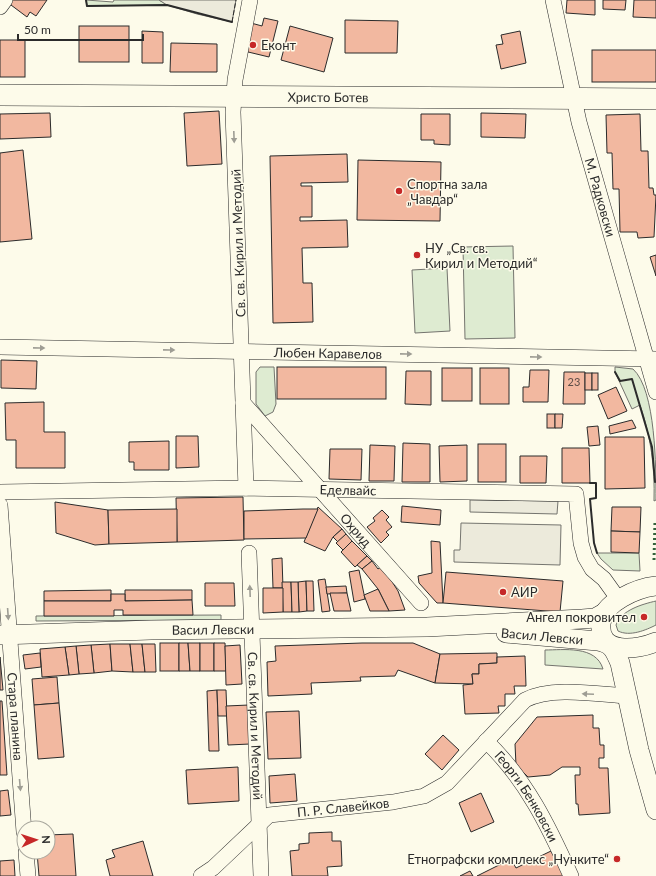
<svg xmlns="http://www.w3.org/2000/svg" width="656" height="876" viewBox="0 0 656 876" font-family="Lato,sans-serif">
	<rect width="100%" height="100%" fill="#fdfbea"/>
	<g fill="#deebd1" stroke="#74746e">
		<path d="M86 0 113 2 114 0H159L167 5 87 6Z"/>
		<path d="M513 246 515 338 465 339 463 247Z"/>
		<path d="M447 268 450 331 415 333 412 270Z"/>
		<path d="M260 367H274L276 404 273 412 265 416 256 404V372Z"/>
		<path d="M615 367 633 369C656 390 656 468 656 500L654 501C655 467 651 437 640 405L632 409 615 372Z"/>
		<path d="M597 553H639L640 571 613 570 601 559Z"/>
		<path d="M656 601V625C646 630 630 637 618 631L616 625C621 610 643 604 656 601Z"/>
		<path d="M221 615V620L36 621V616Z"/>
		<path d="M545 650C563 650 596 645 603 669L545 665Z"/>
	</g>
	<g fill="#eceadb" stroke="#74746e">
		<path d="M159 0H236L232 22 197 14 167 5Z"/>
		<path d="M470 500 558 501 557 514 470 512Z"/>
		<path d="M461 523 561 525 560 565 454 562V550H460Z"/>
	</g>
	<g fill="#f2b8a0" stroke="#2b2b2b">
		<path d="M8 0H47L36 16 30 12 27 17 7 2Z"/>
		<path d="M567 0H595V15L566 13Z"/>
		<path d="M603 0H626L625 10 603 9Z"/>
		<path d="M634 0H656V18L633 17Z"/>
		<path d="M264 18 278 21 269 57 244 51 251 23 262 26Z"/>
		<path d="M345 20 398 21 397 53H345Z"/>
		<rect x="79" y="26" width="50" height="36"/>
		<path d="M290 26 333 38 324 72 281 60Z"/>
		<path d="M142 31 163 32V63H142Z"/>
		<path d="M520 31 526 63 501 69 496 45 503 44 501 35Z"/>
		<rect x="0" y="40" width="25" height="37"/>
		<path d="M171 43 217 44V72H170Z"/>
		<rect x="592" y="50" width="64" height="32"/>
		<path d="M219 111 222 164 187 166 184 113Z"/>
		<path d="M50 113 51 137 0 139V114Z"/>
		<path d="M481 113 526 114 525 138 481 137Z"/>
		<path d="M421 114H450V145L434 144V140H421Z"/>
		<path d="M640 114 641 151H648L649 188H653L654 195H656L654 237 638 238 637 232H620L619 189H613L612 153H607L606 115Z"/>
		<path d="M23 150 32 239 0 242V153Z"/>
		<path d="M347 154 348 182 301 183V186H312V217H300V221L347 220 348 247 302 248 303 283H312L313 322 273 323 270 156Z"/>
		<path d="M358 160 441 162 440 221 357 220Z"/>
		<path d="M656 255V276L650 257Z"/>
		<path d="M1 360 37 361 36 389 1 388Z"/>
		<rect x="277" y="367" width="109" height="32"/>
		<rect x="442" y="368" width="30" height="33"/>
		<rect x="480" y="368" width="29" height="36"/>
		<path d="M530 370H549L548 402H523V387H529Z"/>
		<path d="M406 371H431V405L405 404Z"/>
		<path d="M564 372H585V404H563Z"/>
		<rect x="585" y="373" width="7" height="17"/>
		<rect x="592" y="373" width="6" height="17"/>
		<path d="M616 387 627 411 608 419 598 395Z"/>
		<path d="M44 402V432H65V468H16V440H6L5 403Z"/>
		<rect x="547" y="414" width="8" height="14"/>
		<path d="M555 414H563L562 428H555Z"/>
		<path d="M632 420 636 428 610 434 609 426Z"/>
		<path d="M598 426 600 445 589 446 587 427Z"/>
		<path d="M176 436H198L199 467 176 468Z"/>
		<path d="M605 437H644L645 488 605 489Z"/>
		<path d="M169 441V470H134V462H129V442Z"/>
		<path d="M403 443 430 444V482H402Z"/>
		<rect x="478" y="444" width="28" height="38"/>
		<path d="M370 445 395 446 394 481H369Z"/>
		<path d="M467 445V481L440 482 439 446Z"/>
		<path d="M562 448H589L590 483H562Z"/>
		<path d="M330 449H362L361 480 329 479Z"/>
		<path d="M520 456H547L546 483H520Z"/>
		<path d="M243 497 244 540 177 542 176 498Z"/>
		<path d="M55 502 108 510 109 544 95 545 56 533Z"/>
		<path d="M402 506 441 510 440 525 401 522Z"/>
		<path d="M318 507 342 529 333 537 325 551 304 542Z"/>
		<path d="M612 507H641L640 532 611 531Z"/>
		<path d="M177 509V542L109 544 108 510Z"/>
		<path d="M303 509H318L306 538 244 539V511Z"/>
		<path d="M382 510 389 517 386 520 392 527 386 532 389 535 381 543 367 527 375 521 373 518Z"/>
		<path d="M342 529 346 534 338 542 333 537Z"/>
		<path d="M611 531 640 532 639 553 611 552Z"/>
		<path d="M346 534 352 541 343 550 336 543Z"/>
		<path d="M352 541 367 556 355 567 341 552Z"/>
		<path d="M431 541 440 542 443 603H437L419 583 418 576 432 573Z"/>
		<path d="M367 556 372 561 362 569 357 565Z"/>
		<path d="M282 558 283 588H273L272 559Z"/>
		<path d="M372 561 378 569 382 566 398 591 405 610 389 611 378 589 362 569Z"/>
		<path d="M359 570 365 599 354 602 349 572Z"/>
		<path d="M446 572 563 581 560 612 443 603Z"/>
		<path d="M325 579 330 611 322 612 318 580Z"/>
		<path d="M306 581 307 611 299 612 298 582Z"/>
		<path d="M306 581H313L314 611H307Z"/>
		<path d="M282 582H291L292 612H283Z"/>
		<path d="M291 582H298L299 612H292Z"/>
		<path d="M205 583H234L235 606H205Z"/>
		<path d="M346 586 347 593 327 594 326 587Z"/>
		<path d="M263 588H283V612L263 613Z"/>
		<path d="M378 589 389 611H370L364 595Z"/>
		<path d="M111 590V601H44V591Z"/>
		<path d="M125 590H192V600L125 601Z"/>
		<path d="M330 593H347L351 611H334Z"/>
		<path d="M111 594H125V601L192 600 193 615H123V610H114V616H44V601H111Z"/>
		<rect x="160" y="643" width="19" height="28"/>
		<path d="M179 643H188L190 671H179Z"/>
		<path d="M188 643H200V671H190Z"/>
		<rect x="200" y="643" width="14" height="28"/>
		<path d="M214 643H225L226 671H214Z"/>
		<path d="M362 643H413L440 654 435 683 398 670 395 676 360 677 361 681 311 683 312 694 268 696 267 662 276 661 275 646Z"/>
		<path d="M110 644 112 671 94 673 91 645Z"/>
		<path d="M110 644H130L133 672 112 671Z"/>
		<path d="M130 644H142L145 672H133Z"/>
		<path d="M142 644H155L156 672H145Z"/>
		<path d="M91 645 94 673 79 674 76 646Z"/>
		<path d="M240 645 242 684 226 685 225 646Z"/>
		<path d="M76 646 79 674 69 675 65 647Z"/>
		<path d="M65 647 69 675 42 677 40 649Z"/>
		<path d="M40 653 41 667 25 669 23 655Z"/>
		<path d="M497 653V663L479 664V674H472L473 684 435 683 440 654Z"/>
		<path d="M525 656 526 686H514L515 694H505V706H498L499 713 465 714 463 685 473 684 472 674H479V664L497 663V657Z"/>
		<path d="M0 657 3 690H0Z"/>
		<path d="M57 677 59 703 34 705 32 679Z"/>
		<path d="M217 690 219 751H209L207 691Z"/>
		<path d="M217 690H226L227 716H218Z"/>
		<path d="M0 701H2L7 775H0Z"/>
		<path d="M59 703 64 757 38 759 34 705Z"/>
		<path d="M249 705 250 744 228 745 226 706Z"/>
		<path d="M299 711 301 758 268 759 266 712Z"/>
		<path d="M593 715V728H599L600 745H604V758H599V768H608L610 813 579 815 578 804H576L575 775H580V767H562L550 775 528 777 516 765 515 744 537 717Z"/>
		<path d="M443 735 459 750 442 770 425 754Z"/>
		<path d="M238 767 239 801 188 804 186 770Z"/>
		<path d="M295 774 297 801 270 803 269 776Z"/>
		<path d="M8 790 11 815 0 816V791Z"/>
		<path d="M481 793 494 822 471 832 459 803Z"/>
		<path d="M332 832V841H341L342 866 327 867 328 876H292L290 851 299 850V844L309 843V833Z"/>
		<path d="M73 834 76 876H39L37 852H48V835Z"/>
		<path d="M143 841 153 876H110L106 860 115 857 112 850Z"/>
		<path d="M551 851 564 876H477L511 859 516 868Z"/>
		<path d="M14 860 15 876H0V861Z"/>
		<path d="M470 871 473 876H460Z"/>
	</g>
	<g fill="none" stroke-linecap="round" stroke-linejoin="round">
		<defs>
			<g id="minor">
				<path id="s1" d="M553 0 579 122 656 392"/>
				<path d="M0 7 5 0"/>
				<path id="s2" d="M0 347 656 359"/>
				<path id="s3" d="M243 403 421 603"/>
				<path d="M246 488 233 112 235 80 250 0"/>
				<path id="s4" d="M0 492 246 488 576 494 581 543 585 557 592 569 604 579 619 600"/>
				<path id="s5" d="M0 505 24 832"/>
				<path id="s6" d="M249 553 261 876"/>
				<path id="s7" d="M486 741C526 779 549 827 571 876"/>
				<path d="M26 852 28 876"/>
				<path id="s8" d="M201 876 213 868 269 815 393 802 424 796 447 783 525 700C551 686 597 694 627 696"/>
			</g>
			<g id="tertiary">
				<path d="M656 586C638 588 602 602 601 624 598 655 638 650 656 642"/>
				<path d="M506 633 598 641C612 644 614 649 620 663L639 750 656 810"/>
				<path id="s9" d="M0 635 151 630 427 627 582 619 595 618 604 613"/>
			</g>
			<g id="secondary">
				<path id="s10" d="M0 95 656 99"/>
			</g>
		</defs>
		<use href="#minor" stroke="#2b2b2b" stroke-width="16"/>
		<use href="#tertiary" stroke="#2b2b2b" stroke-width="20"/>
		<use href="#secondary" stroke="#2b2b2b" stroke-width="22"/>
		<use href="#minor" stroke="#fdfbea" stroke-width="15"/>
		<use href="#tertiary" stroke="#fdfbea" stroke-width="19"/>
		<use href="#secondary" stroke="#fdfbea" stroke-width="21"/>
		<path stroke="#34623c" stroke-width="3" stroke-dasharray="2 3" stroke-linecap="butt" d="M654 560 655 521"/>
		<path stroke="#2b2b2b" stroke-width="1" stroke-dasharray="5 2" stroke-linecap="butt" d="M232 22 236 0"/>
		<g stroke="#2b2b2b" stroke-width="2">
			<path d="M86 0 87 6 167 5 232 22"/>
			<path d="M615 372 620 381 632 379 652 447 655 482"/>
			<path d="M590 483H596V498L590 499 594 543 597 553"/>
		</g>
	</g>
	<defs><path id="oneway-solid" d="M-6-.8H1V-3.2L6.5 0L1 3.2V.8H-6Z"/></defs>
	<g fill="#9e9d94">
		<use href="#oneway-solid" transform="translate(234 137) rotate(88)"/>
		<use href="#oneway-solid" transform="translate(39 348) rotate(1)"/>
		<use href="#oneway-solid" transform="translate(169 350) rotate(1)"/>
		<use href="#oneway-solid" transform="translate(406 354) rotate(1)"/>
		<use href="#oneway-solid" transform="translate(536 357) rotate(1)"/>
		<use href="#oneway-solid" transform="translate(250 591) rotate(-92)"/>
		<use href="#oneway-solid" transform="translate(8 614) rotate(86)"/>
		<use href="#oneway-solid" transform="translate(588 694) rotate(-177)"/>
		<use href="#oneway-solid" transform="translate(20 785) rotate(85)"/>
	</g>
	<g fill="#c62828" stroke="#fdfbea" stroke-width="1.5">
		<circle cx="253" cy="45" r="4"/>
		<circle cx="399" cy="191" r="4"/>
		<circle cx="417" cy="255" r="4"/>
		<circle cx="503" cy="592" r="4"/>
		<circle cx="644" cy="617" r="4"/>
		<circle cx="617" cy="859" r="4"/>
	</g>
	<g text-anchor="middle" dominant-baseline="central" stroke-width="3" stroke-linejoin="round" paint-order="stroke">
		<g font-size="11" fill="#5d4e48">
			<text x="574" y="381">23</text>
		</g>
		<g font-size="13" fill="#2b2b2b" stroke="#fdfbea" text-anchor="start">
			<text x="261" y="45">Еконт</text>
			<text x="407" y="184">Спортна зала<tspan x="407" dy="15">„Чавдар“</tspan></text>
			<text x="425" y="248">НУ „Св. св.<tspan x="425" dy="15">Кирил и Методий“</tspan></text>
			<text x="511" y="592">АИР</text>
			<text x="636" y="617" text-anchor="end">Ангел покровител</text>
			<text x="609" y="859" text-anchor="end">Етнографски комплекс „Нунките“</text>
		</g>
		<g font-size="13" fill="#2b2b2b" stroke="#fdfbea">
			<text stroke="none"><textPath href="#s10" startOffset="328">Христо Ботев</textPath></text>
			<text stroke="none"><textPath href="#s1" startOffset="203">М. Радковски</textPath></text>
			<text transform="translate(238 243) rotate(-92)">Св. св. Кирил и Методий</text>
			<text stroke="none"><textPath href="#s2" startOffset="328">Любен Каравелов</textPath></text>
			<text stroke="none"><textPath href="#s4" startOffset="348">Еделвайс</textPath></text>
			<text stroke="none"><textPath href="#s3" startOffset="170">Охрид</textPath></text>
			<text stroke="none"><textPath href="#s9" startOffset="213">Васил Левски</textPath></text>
			<text transform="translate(542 636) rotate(5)">Васил Левски</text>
			<text stroke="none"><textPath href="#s5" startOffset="212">Стара планина</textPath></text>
			<text stroke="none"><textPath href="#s6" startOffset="173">Св. св. Кирил и Методий</textPath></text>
			<text stroke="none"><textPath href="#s7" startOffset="69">Георги Бенковски</textPath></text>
			<text stroke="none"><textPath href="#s8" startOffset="166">П. Р. Славейков</textPath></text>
		</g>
	</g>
	<g transform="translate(36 840) rotate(87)"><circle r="19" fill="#fdfbea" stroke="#a9a89e"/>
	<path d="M0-3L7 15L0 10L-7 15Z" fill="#c62828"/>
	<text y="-6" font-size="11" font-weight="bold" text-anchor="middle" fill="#2b2b2b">N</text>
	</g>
	<path d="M18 34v6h125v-6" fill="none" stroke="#2b2b2b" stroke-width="2"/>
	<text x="24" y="34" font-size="12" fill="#2b2b2b" stroke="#fdfbea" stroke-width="3" paint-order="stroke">50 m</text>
</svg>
